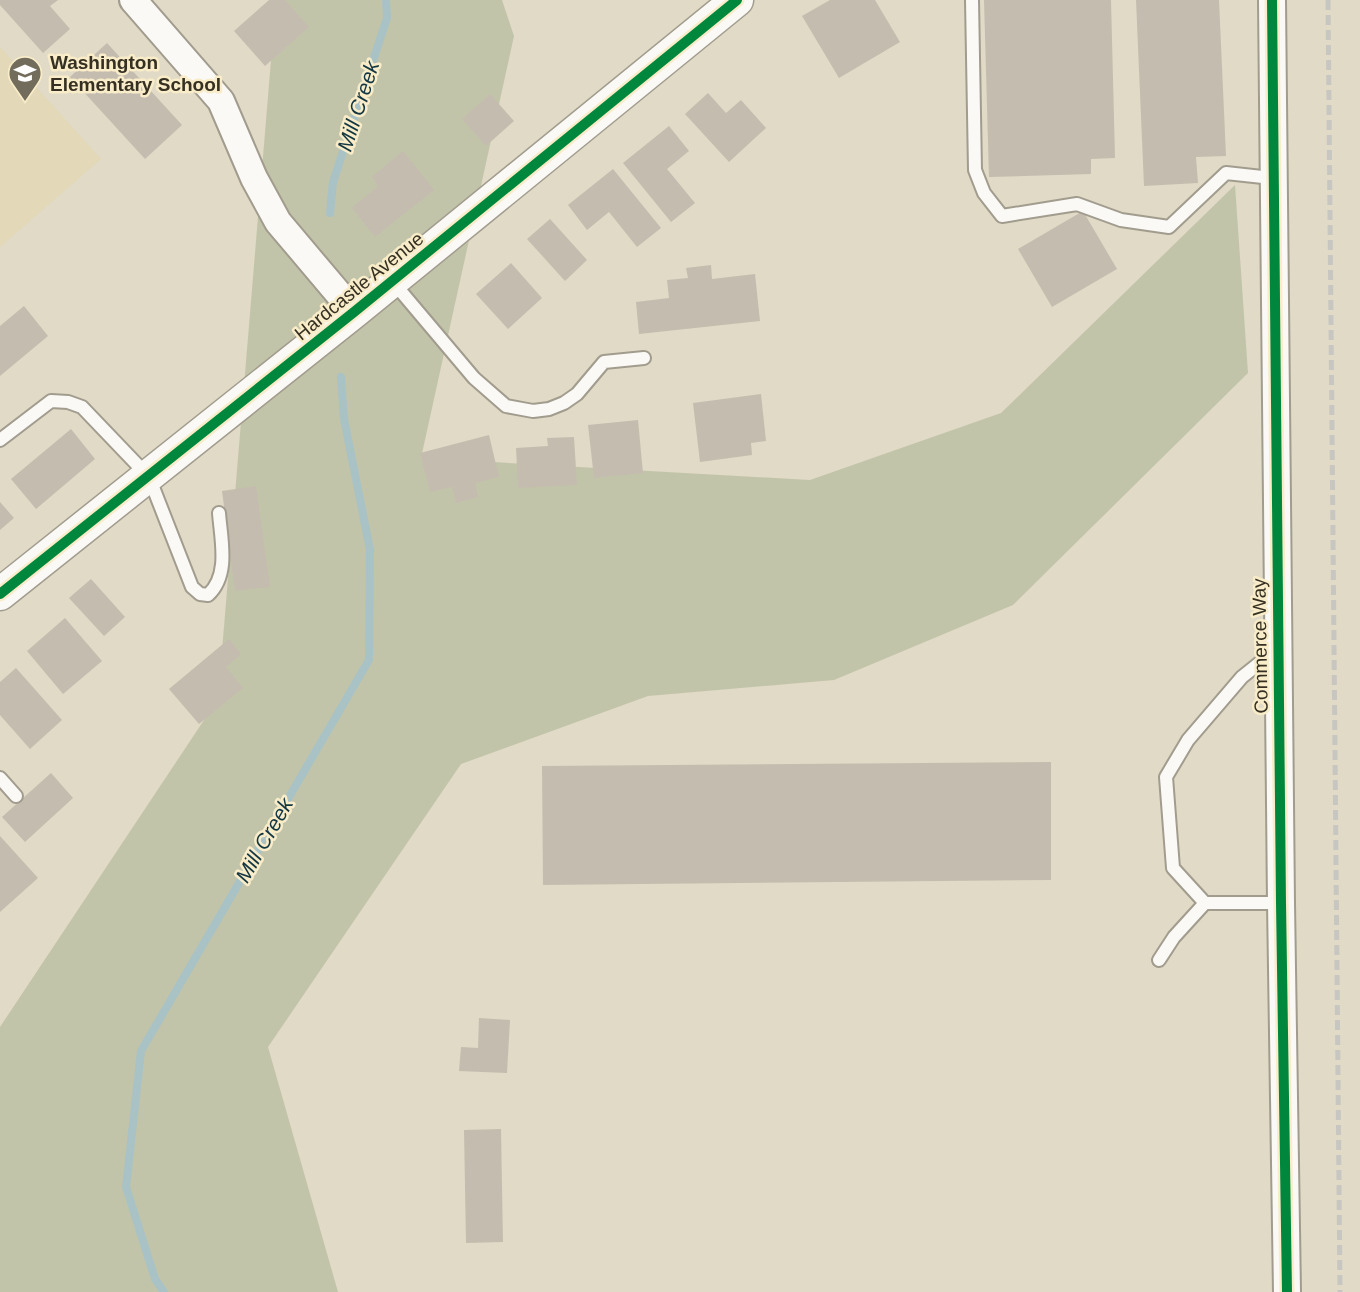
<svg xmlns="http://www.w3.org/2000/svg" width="1360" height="1292" viewBox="0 0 1360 1292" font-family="Arial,sans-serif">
	<rect width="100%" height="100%" fill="#e0dac6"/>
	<path fill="#e3d8b8" d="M0 47 101 159 0 247Z"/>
	<path fill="#c2c4a9" d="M276 0H502L514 36 421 458 810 480 1001 413 1235 185 1248 373 1013 605 834 680 648 696 461 764 268 1047 338 1292H0V1027L218 699Z"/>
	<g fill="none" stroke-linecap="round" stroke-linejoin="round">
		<g stroke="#a8c2c5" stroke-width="8">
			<path d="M330 213 333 182 387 18 386 0"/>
			<path d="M164 1292 155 1279 126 1187 141 1051 369 660 370 550 344 419 341 377"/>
		</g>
	</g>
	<g fill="#c4bcaf">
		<path d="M0 0H58L50 6 70 29 43 53 0 5Z"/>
		<path d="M269 0H285L309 27 265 66 234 31Z"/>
		<path d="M830 0H875L900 42 839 78 802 16Z"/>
		<path d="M984 0H1111L1115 158 1091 159V174L989 177Z"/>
		<path d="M1136 0H1219L1226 156 1196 157 1198 183 1144 186Z"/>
		<path d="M107 43 182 125 145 159 70 77Z"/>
		<path d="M708 93 726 113 741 100 766 128 729 162 685 114Z"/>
		<path d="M490 94 514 121 486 146 462 119Z"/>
		<path d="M669 126 689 151 667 169 695 203 671 222 623 163Z"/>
		<path d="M403 151 434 190 375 237 352 208 378 186 372 177Z"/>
		<path d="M613 169 661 228 637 247 609 212 587 230 568 205Z"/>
		<path d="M1083 211 1117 269 1052 307 1018 249Z"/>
		<path d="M550 219 587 260 565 281 527 239Z"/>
		<path d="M511 263 542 298 508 329 476 294Z"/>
		<path d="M711 265 712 279 755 274 760 321 639 334 636 302 669 298 667 280 688 278 686 268Z"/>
		<path d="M24 306 48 336 0 376V326Z"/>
		<path d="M761 394 766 441 751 443 752 455 700 462 693 403Z"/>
		<path d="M638 420 643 473 594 478 588 425Z"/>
		<path d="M71 429 95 459 36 509 11 479Z"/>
		<path d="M489 435 499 477 475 483 478 497 456 503 452 487 430 492 420 453Z"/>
		<path d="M574 437 577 485 518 488 516 448 548 446 547 438Z"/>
		<path d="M256 486 270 587 235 591 222 491Z"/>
		<path d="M0 502 14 518 0 530Z"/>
		<path d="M91 579 125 617 104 636 69 598Z"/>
		<path d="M65 618 102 661 63 694 27 651Z"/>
		<path d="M229 639 241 654 226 667 243 688 199 724 169 689Z"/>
		<path d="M16 668 62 720 30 749 0 715V682Z"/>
		<path d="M1051 762V880L543 885 542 766Z"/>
		<path d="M51 773 73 798 25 842 2 817Z"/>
		<path d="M0 836 38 878 0 912Z"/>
		<path d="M479 1018 510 1020 507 1073 459 1071 461 1047 478 1048Z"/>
		<path d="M501 1129 503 1242 466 1243 464 1130Z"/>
	</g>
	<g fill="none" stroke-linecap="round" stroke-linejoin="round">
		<defs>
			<g id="service">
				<path d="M972 0 975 170 984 193 1002 216 1077 204 1121 220 1169 227 1226 173 1272 178"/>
				<path d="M393 282 474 378 506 406 533 411 549 409 564 403 577 394 604 362 644 358"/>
				<path d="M0 440 51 401 68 402 82 407 149 477 192 587 200 594 208 595C230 575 221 540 219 513"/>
				<path d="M1277 649 1242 677 1188 740 1166 777 1173 868 1205 903H1281"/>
				<path d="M0 778 16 796"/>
				<path d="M1159 960 1174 937 1205 903"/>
			</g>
			<g id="minor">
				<path d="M133 0 221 101 254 178 278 222 354 312"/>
				<path d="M1272 0 1281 903 1287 1292"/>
			</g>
			<path id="tertiary" d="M0 594 354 312 737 0"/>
		</defs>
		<use href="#service" stroke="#a19c8e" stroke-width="16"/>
		<use href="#minor" stroke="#a19c8e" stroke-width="30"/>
		<use href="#tertiary" stroke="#a19c8e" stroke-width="35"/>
		<use href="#service" stroke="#faf9f6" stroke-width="12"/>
		<use href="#minor" stroke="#faf9f6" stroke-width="26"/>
		<use href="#tertiary" stroke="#faf9f6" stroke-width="32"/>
		<path stroke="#c8c6c1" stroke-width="5" stroke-dasharray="10 5" stroke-linecap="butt" d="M1328 0 1340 1292"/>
		<defs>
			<g id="cycleway">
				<path d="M1272 0 1281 903 1287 1292"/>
				<path d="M0 594 354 312 737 0"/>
			</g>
		</defs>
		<use href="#cycleway" stroke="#f8ecc9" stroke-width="15"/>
		<use href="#cycleway" stroke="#00873e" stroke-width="10"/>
	</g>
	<defs>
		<symbol id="school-pin" viewBox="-11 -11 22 30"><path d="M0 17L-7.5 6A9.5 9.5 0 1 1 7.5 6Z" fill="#716c5b" stroke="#f8ecc9"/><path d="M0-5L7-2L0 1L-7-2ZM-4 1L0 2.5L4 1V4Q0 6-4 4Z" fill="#fff"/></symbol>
	</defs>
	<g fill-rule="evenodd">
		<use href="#school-pin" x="6" y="54" width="38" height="52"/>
	</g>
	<g text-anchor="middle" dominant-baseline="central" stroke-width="5" stroke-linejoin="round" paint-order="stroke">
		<g font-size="19" font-weight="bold" fill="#353022" stroke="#f8ecc9" text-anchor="start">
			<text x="50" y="62">Washington<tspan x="50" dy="22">Elementary School</tspan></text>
		</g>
		<g font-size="19" fill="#353022" stroke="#f8ecc9">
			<text transform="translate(359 286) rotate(-39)">Hardcastle Avenue</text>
			<text transform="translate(1260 646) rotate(-91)">Commerce Way</text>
		</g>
		<g font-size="21" font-style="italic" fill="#123642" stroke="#f8ecc9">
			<text transform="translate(358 106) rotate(-72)">Mill Creek</text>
			<text transform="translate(264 840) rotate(-60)">Mill Creek</text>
		</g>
	</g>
</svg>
